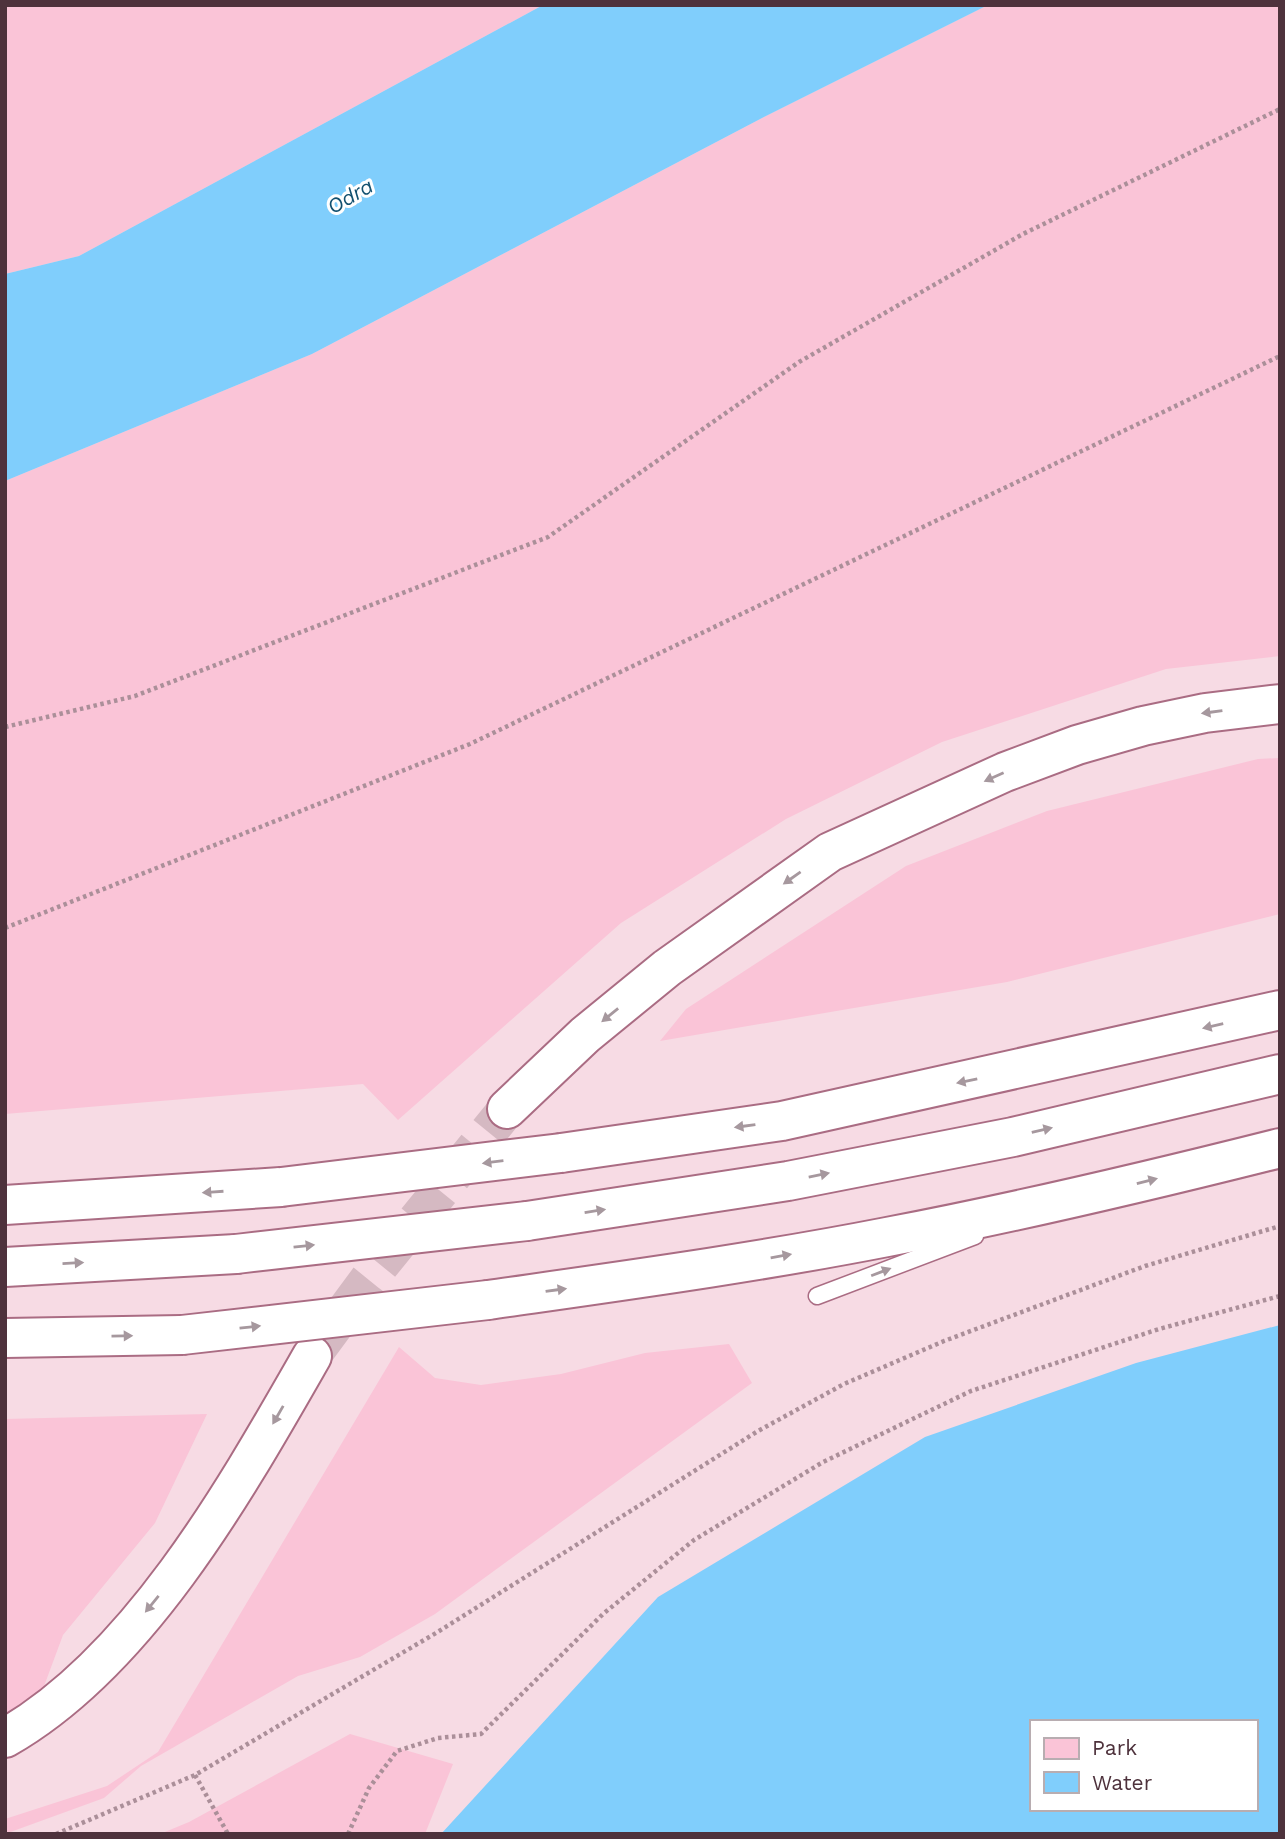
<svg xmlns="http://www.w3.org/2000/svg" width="1285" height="1839" viewBox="0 0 1285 1839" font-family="'Work Sans',sans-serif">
	<rect width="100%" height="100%" fill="#f7dbe4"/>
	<g fill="#fac4d7">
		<path d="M5 5H543L79 256 5 274Z"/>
		<path d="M988 5H1280V656L1166 669 942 742 786 819 621 923 398 1120 363 1084 5 1114V481L312 354 764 117Z"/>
		<path d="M1280 758V914L1007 982 660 1041 686 1009 906 866 1047 811 1258 759Z"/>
		<path d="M729 1344 752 1383 435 1614 360 1657 298 1676 141 1766 104 1798 5 1834V1819L107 1786 158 1752 399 1347 435 1378 481 1385 561 1374 645 1353Z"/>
		<path d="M207 1414 155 1523 63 1635 40 1697 5 1719V1419Z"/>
		<path d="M350 1734 453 1764 425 1834H160L189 1822Z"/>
	</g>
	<g fill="#80cefc" fill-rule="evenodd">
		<path d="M543 5H988L764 117 312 354 5 481V274L79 256Z"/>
		<path d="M1280 1325V1834H441L658 1597 925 1437 1136 1363ZM1031 1722H1255V1809H1031Z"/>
	</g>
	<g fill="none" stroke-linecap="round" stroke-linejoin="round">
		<path stroke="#d5b9c2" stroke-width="38" stroke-dasharray="38 19" stroke-linecap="butt" d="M312 1356 368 1280 507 1109"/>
		<defs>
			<path id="service" d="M817 1296 975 1236"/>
			<g id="motorway">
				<path d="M507 1109 585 1035 667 968 830 852 1005 772 1077 745 1143 726 1205 713 1280 704"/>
				<path d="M561 1153 782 1121 1280 1010"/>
				<path d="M5 1205 281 1187"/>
				<path d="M527 1221 788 1181 1013 1137 1280 1074"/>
				<path d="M5 1267 236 1254"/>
				<path d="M488 1300C621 1281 754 1263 887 1237 1019 1212 1149 1181 1280 1148"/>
				<path d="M5 1338 182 1335"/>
				<path d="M5 1738C140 1661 237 1487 312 1356"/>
			</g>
		</defs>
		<use href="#service" stroke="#aa6c83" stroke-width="19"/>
		<use href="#motorway" stroke="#aa6c83" stroke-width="42"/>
		<g stroke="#ab8f99" stroke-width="4.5" stroke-dasharray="3.5 3.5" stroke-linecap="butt">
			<path d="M5 727 135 696 548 537 799 362 1023 234 1280 109"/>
			<path d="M5 928 470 744 1280 356"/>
			<path d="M195 1775 228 1834"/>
			<path d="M56 1834 195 1775 436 1633 758 1431 844 1384 944 1341 1145 1266 1280 1226"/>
			<path d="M348 1834 369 1788 397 1751 438 1738 481 1734 603 1614 694 1540 823 1462 971 1391 1159 1329 1280 1296"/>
		</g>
		<use href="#service" stroke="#fff" stroke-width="16"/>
		<use href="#motorway" stroke="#fff" stroke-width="38"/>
		<defs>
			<g id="motorway-bridge">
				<path d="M281 1187 561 1153"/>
				<path d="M236 1254 527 1221"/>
				<path d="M182 1335 488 1300"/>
			</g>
		</defs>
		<use href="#motorway-bridge" stroke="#aa6c83" stroke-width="42" stroke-linecap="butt"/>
		<use href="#motorway-bridge" stroke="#fff" stroke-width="38"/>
	</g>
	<defs><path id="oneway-solid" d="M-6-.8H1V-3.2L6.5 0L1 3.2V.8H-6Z" transform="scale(1.75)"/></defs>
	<g fill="#a6989e">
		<use href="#oneway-solid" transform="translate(1212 712) rotate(172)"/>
		<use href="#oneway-solid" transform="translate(994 777) rotate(156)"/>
		<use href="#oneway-solid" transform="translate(792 878) rotate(145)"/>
		<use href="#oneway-solid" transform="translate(610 1015) rotate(141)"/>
		<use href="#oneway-solid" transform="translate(1213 1026) rotate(167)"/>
		<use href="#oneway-solid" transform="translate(967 1081) rotate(168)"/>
		<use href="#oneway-solid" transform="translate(745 1126) rotate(172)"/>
		<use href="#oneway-solid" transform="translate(1042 1130) rotate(-13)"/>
		<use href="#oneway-solid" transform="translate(493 1162) rotate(173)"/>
		<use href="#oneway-solid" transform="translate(819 1175) rotate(-11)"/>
		<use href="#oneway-solid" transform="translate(1147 1181) rotate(-14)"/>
		<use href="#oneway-solid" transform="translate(213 1192) rotate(176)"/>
		<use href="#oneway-solid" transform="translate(595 1211) rotate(-9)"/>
		<use href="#oneway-solid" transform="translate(304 1246) rotate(-6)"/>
		<use href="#oneway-solid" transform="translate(781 1256) rotate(-10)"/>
		<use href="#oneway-solid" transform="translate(73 1263) rotate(-3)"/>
		<use href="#oneway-solid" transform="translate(881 1272) rotate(-21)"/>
		<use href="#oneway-solid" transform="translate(556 1290) rotate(-8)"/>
		<use href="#oneway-solid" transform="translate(250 1327) rotate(-6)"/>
		<use href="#oneway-solid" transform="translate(122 1336) rotate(-1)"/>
		<use href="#oneway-solid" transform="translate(278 1415) rotate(120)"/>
		<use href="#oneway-solid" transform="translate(152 1604) rotate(129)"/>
	</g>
	<g text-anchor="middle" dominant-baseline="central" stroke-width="6" stroke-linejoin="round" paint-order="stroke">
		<g font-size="21" font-style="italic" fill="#135170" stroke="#fff">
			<text transform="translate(350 196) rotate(-30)">Odra</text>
		</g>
	</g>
	<rect width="1285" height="1839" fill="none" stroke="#4e323c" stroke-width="14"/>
	<rect x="1030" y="1720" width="228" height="91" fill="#ffffff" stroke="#b8adb1" stroke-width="2"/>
	<rect x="1044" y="1738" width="35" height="21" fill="#fac4d7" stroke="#b8adb1" stroke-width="2"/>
	<text x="1092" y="1755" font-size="21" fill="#4e323c">Park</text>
	<rect x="1044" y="1772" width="35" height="21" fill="#80cefc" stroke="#b8adb1" stroke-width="2"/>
	<text x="1092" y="1790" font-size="21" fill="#4e323c">Water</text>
</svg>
